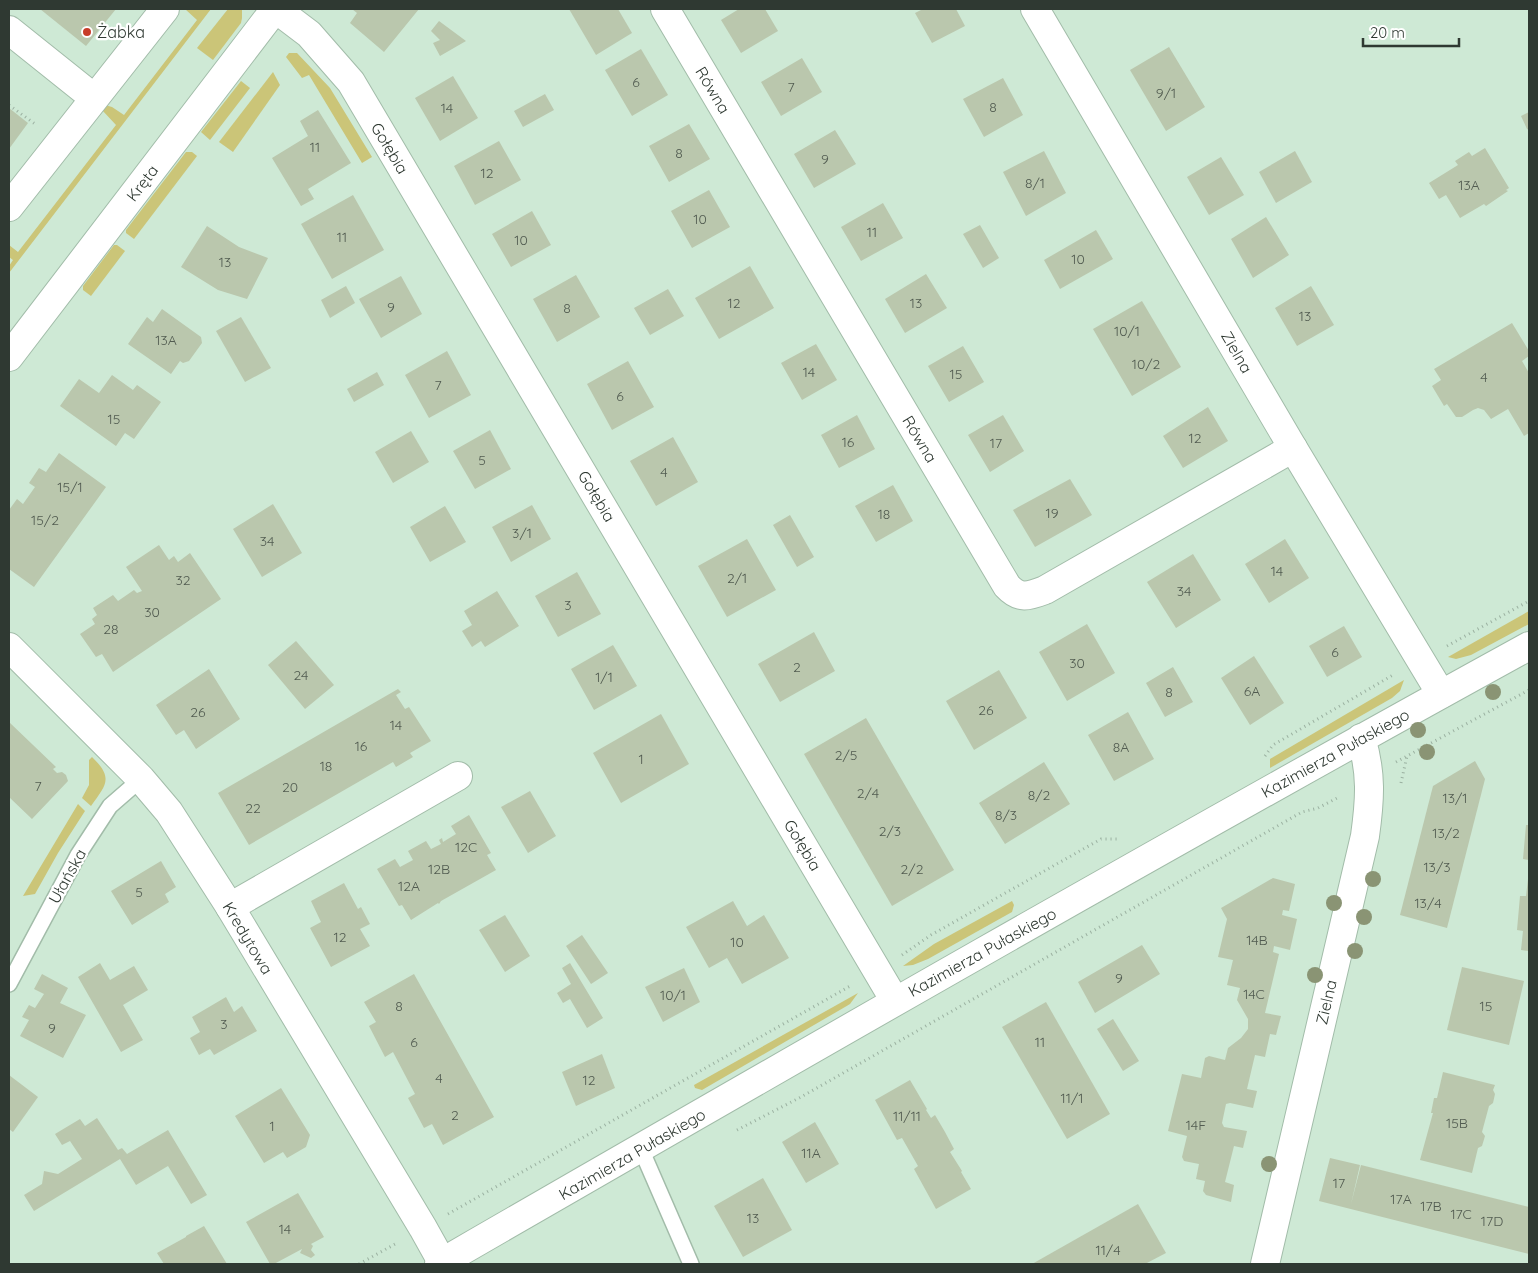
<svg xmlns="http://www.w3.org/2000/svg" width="1538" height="1273" viewBox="0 0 1538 1273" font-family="Quicksand,sans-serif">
	<rect width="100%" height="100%" fill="#cee9d5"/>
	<g fill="#cbc578">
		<path d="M185 9H211L9 273V266L13 260 9 257V245L18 252 116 125 102 110 105 105 112 107 124 115 197 20Z"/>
		<path d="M228 9H242V18L241 23 213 60 197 48Z"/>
		<path d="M289 53H297L330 88 372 157 362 163 309 75 302 78 286 57Z"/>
		<path d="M273 72 280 85 233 152 219 142Z"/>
		<path d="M241 81 250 88 210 140 201 132Z"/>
		<path d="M186 152H192L197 156 134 239 126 233V230Z"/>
		<path d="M114 245H117L125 251 91 296 83 290V286Z"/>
		<path d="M1529 611V624L1471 655 1456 659 1448 657Z"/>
		<path d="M1404 680 1400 691 1392 698 1270 768V759Z"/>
		<path d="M92 757C114 778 106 785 91 806L82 798 89 785V760Z"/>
		<path d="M78 804 85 811 58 853 35 894 23 896Z"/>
		<path d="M1012 901 1014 905 1012 912 928 959 913 965 903 966 934 944Z"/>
		<path d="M858 993 850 1004 845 1007 702 1090 695 1088 694 1085Z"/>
	</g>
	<g fill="#bac7ad">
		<path d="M40 9H116L86 46Z"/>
		<path d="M352 9H419L384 52 350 23 357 13Z"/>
		<path d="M569 9H618L632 33 596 55Z"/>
		<path d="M739 9H765L778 31 741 53 721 20Z"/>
		<path d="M923 9H956L965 26 932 43 915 13Z"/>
		<path d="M439 21 466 41 440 56 433 43 440 40 431 31Z"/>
		<path d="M1169 47 1205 107 1166 131 1130 70Z"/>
		<path d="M641 49 668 95 632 116 605 70Z"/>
		<path d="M802 58 822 92 781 116 761 82Z"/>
		<path d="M453 76 478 118 440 141 415 98Z"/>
		<path d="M1003 78 1023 115 984 137 963 99Z"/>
		<path d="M545 94 554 110 523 127 514 111Z"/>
		<path d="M9 108 28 123 9 149Z"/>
		<path d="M318 110 351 163 308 189 314 199 301 206 272 158 308 136 300 121Z"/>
		<path d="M1529 112V130L1527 129 1521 116Z"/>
		<path d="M689 124 710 159 669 182 649 146Z"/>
		<path d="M835 130 856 164 814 188 794 154Z"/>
		<path d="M499 141 521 180 475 205 454 166Z"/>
		<path d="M1485 148 1509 188 1506 190 1508 191 1486 206 1484 204 1460 218 1446 195 1439 199 1429 183 1458 165 1455 161 1469 152 1472 156Z"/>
		<path d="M1044 151 1066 193 1026 216 1003 172Z"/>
		<path d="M1295 151 1312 182 1276 203 1259 172Z"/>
		<path d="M1221 157 1244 195 1209 215 1187 177Z"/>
		<path d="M709 190 730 227 692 248 671 211Z"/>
		<path d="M353 195 384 250 332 279 301 224Z"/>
		<path d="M883 203 903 238 861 261 841 227Z"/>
		<path d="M532 211 551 245 511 267 492 234Z"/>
		<path d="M1266 217 1289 255 1253 278 1231 239Z"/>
		<path d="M980 225 999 258 983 268 963 234Z"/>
		<path d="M207 226 239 247 268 258 247 299 218 290 181 267Z"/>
		<path d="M1096 230 1113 259 1060 289 1044 260Z"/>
		<path d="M750 266 774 308 719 339 695 298Z"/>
		<path d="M926 274 947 308 905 333 885 299Z"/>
		<path d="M576 275 600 317 557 342 533 299Z"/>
		<path d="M401 276 422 314 381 338 359 299Z"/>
		<path d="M346 286 355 303 330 318 321 300Z"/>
		<path d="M1311 286 1334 325 1297 346 1275 308Z"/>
		<path d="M668 289 684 316 650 335 634 308Z"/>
		<path d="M1142 301 1181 367 1132 396 1093 329Z"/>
		<path d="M162 309 201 337 202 343 189 361 183 363 180 361 171 374 128 344 147 317 153 322Z"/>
		<path d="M241 317 271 368 245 382 216 331Z"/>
		<path d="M1512 323 1529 351V356L1522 361 1529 373V433L1524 436 1508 409 1491 419 1484 410 1478 408 1473 410 1462 417H1456L1447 404 1444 406 1432 386 1441 380 1434 369Z"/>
		<path d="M816 344 837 380 802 400 781 363Z"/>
		<path d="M963 346 984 382 949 402 928 366Z"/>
		<path d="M447 351 471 395 429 418 405 375Z"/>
		<path d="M628 361 654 407 612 430 587 384Z"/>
		<path d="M377 372 384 385 354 402 347 389Z"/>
		<path d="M112 375 133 390 137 385 161 402 134 439 125 433 116 446 60 406 79 379 99 393Z"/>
		<path d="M1208 407 1228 441 1183 468 1163 436Z"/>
		<path d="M857 415 875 449 839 468 821 435Z"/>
		<path d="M1003 415 1024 451 990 472 968 435Z"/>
		<path d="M490 430 511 469 475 489 453 451Z"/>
		<path d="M411 431 429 462 393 483 375 452Z"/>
		<path d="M673 437 698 482 656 506 630 461Z"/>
		<path d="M59 453 106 487 34 587 9 569V510L17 499 23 504 35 487 29 483 39 468 46 472Z"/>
		<path d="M1070 479 1092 515 1035 547 1013 510Z"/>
		<path d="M893 485 913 521 876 542 855 506Z"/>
		<path d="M273 504 302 553 262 577 233 529Z"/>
		<path d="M532 505 551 539 511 562 492 527Z"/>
		<path d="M445 506 466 542 430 562 410 527Z"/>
		<path d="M790 515 814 557 797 567 773 525Z"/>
		<path d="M747 539 776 590 727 617 698 566Z"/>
		<path d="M1285 539 1309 578 1269 603 1245 564Z"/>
		<path d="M159 545 169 560 174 556 178 562 190 553 221 599 113 672 102 654 96 657 80 634 95 624 92 619 97 615 93 608 113 595 118 601 134 590 137 593 142 591 126 567Z"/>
		<path d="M1193 554 1221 600 1176 628 1147 582Z"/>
		<path d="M577 572 601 614 558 637 535 596Z"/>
		<path d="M497 591 519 626 485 647 481 641 472 647 462 631 472 625 464 611Z"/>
		<path d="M1087 624 1115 673 1067 701 1039 652Z"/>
		<path d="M1344 626 1362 657 1327 677 1309 646Z"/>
		<path d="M814 632 835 671 780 702 758 664Z"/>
		<path d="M296 641 334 685 305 709 268 665Z"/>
		<path d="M613 645 637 686 594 710 571 669Z"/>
		<path d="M1254 656 1284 703 1250 725 1221 678Z"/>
		<path d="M1173 667 1193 702 1165 717 1146 683Z"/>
		<path d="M209 669 240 719 196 749 184 730 176 735 156 705Z"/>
		<path d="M999 670 1027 718 974 750 946 701Z"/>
		<path d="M398 689 401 692 396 695 405 709 409 707 431 741 410 753 413 757 396 767 393 762 249 845 218 793Z"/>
		<path d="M1128 712 1154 759 1114 781 1088 735Z"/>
		<path d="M661 714 689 764 621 803 593 753Z"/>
		<path d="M866 718 954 870 892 906 804 754Z"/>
		<path d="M9 722 56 767 53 769 57 773 62 772 66 775 68 781 32 819 9 797Z"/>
		<path d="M1475 761 1485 779 1447 928 1400 915 1433 786Z"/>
		<path d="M1044 762 1070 804 1005 844 979 803Z"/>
		<path d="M530 791 556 836 528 853 501 807Z"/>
		<path d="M469 815 491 853 487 855 496 870 441 901 439 904 438 903 411 920 402 905 399 906 377 869 395 859 400 867 413 860 408 851 426 841 431 849 441 844 439 840 442 838 443 842 456 834 451 826Z"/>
		<path d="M1526 825H1529V860L1523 859Z"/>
		<path d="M161 861 176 887 165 894 169 902 132 925 111 891Z"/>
		<path d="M1273 878 1295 884 1289 911 1283 910 1282 915 1297 919 1290 950 1274 946 1273 952 1279 954 1265 1013 1281 1016 1276 1035 1270 1034 1265 1057 1255 1055 1247 1089 1257 1091 1253 1108 1230 1103 1226 1104 1222 1123 1224 1127 1247 1131 1243 1148 1234 1146 1225 1182 1234 1185 1231 1202 1206 1195 1203 1191 1205 1181 1196 1179 1199 1164 1184 1161 1182 1157 1187 1136 1168 1131 1182 1074 1201 1078 1205 1058 1209 1056 1225 1060 1228 1048 1241 1038 1248 1029V1019L1237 1000 1240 988 1227 985 1233 960 1218 957 1227 919 1221 908Z"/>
		<path d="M1528 879H1529V951L1521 950 1523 931 1517 930 1520 896H1526Z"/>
		<path d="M344 883 358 909 361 907 370 924 360 929 370 946 331 967 310 928 321 922 311 901Z"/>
		<path d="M733 901 747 926 764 915 789 958 742 984 727 958 709 968 686 927Z"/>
		<path d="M505 915 530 956 505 972 479 930Z"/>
		<path d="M582 935 608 973 591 984 566 946Z"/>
		<path d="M1142 945 1160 974 1095 1013 1078 982Z"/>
		<path d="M100 963 110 980 134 966 148 990 123 1005 143 1040 121 1052 78 977Z"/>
		<path d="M570 963 603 1018 587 1028 570 999 563 1003 557 993 571 984 562 968Z"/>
		<path d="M1462 967 1524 981 1509 1045 1447 1030Z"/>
		<path d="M684 968 700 1002 663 1022 645 987Z"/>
		<path d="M42 974 68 988 60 1003 86 1015 63 1058 20 1036 29 1020 22 1017 29 1005 35 1008 44 994 34 989Z"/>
		<path d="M414 974 494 1117 443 1145 432 1124 424 1128 408 1098 415 1094 393 1052 385 1057 369 1026 376 1022 364 1002Z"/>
		<path d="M226 997 234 1012 242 1006 257 1031 214 1055 210 1049 199 1055 190 1038 200 1032 192 1017Z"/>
		<path d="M1046 1002 1110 1114 1067 1139 1002 1027Z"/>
		<path d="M1113 1019 1139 1061 1123 1071 1097 1029Z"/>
		<path d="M602 1054 615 1088 576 1106 562 1072Z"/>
		<path d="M1443 1072 1495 1085 1493 1090 1495 1094 1493 1103 1489 1106 1482 1132 1485 1136 1482 1146 1478 1148 1472 1173 1420 1160 1433 1113H1431L1434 1098H1437Z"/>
		<path d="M9 1075 38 1097 13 1132 9 1129Z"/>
		<path d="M910 1080 927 1109 926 1110 931 1118 935 1115 945 1132 954 1149 950 1152 962 1171 961 1172 971 1189 936 1209 914 1169 918 1166 902 1138 897 1140 875 1100Z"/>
		<path d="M281 1088 310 1135 306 1147 287 1158 283 1152 264 1163 235 1116Z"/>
		<path d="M97 1118 118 1150 122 1148 127 1154 168 1130 207 1195 191 1204 168 1166 136 1185 120 1159 34 1211 24 1195 42 1184 44 1171 58 1174 82 1159 70 1141 62 1145 55 1134 80 1119 85 1126Z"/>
		<path d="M815 1122 839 1164 806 1183 782 1142Z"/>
		<path d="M1330 1158 1360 1165 1351 1204 1361 1165 1529 1207V1254L1319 1201Z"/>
		<path d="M763 1178 792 1230 743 1257 714 1206Z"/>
		<path d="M298 1193 324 1237 311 1244 313 1246 311 1250 315 1255 311 1258 300 1253 302 1249 274 1264H270L246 1222Z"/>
		<path d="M1138 1204 1166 1253 1145 1264H1032Z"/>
		<path d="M204 1226 227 1264H164L157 1253 186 1237V1236Z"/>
	</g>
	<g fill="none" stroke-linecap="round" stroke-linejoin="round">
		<defs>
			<g id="service">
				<path d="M9 984 78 855 110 806 141 779"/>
				<path d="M641 1149 691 1264"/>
			</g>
			<g id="minor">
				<path d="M276 9 309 34 351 82 895 1001"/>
				<path d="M665 9 1007 586C1020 600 1029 596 1045 590L1293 448"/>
				<path d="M1035 9 1293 448 1441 694"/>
				<path d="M9 30 94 98"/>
				<path d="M9 207 165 9"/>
				<path d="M9 357 275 9"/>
				<path d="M9 647 141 779 169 812 230 907 423 1228 442 1262"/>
				<path d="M230 907 458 776"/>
				<path d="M439 1264C801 1055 1163 847 1529 646"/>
				<path d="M1265 1264 1365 836C1370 800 1372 773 1361 738"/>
			</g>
		</defs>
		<use href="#service" stroke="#a2bca9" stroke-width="18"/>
		<use href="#minor" stroke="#a2bca9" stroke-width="30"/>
		<g stroke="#9bb1a1" stroke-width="3" stroke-dasharray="1 4" stroke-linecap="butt">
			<path d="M9 105 35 124"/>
			<path d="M1447 646 1529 601"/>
			<path d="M1265 756 1273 745 1393 675"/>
			<path d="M1396 762 1529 690"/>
			<path d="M1401 783 1407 756"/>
			<path d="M902 955 931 935 1101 839H1119"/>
			<path d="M737 1130 801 1097 1302 812 1318 808 1339 797"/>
			<path d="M448 1214 852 985"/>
			<path d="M359 1264 397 1243"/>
		</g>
		<use href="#service" stroke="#fff" stroke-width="15"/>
		<use href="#minor" stroke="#fff" stroke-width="28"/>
	</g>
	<g fill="#8a9474">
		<circle cx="1493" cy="692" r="8"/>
		<circle cx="1418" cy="730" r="8"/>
		<circle cx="1427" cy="752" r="8"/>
		<circle cx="1373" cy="879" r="8"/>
		<circle cx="1334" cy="903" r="8"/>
		<circle cx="1364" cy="917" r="8"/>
		<circle cx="1355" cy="951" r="8"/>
		<circle cx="1315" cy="975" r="8"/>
		<circle cx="1269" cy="1164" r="8"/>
	</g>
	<circle fill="#c83c29" stroke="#fff" stroke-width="2" cx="87" cy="32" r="5"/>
	<g text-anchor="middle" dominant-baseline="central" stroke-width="4.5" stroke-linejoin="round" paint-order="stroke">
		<g font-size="14" fill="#525c51">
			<text x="636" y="82">6</text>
			<text x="791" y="87">7</text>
			<text x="1166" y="93">9/1</text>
			<text x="993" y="107">8</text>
			<text x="447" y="108">14</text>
			<text x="315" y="147">11</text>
			<text x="679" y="153">8</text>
			<text x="825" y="159">9</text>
			<text x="487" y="173">12</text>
			<text x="1035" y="183">8/1</text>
			<text x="1469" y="185">13A</text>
			<text x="700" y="219">10</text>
			<text x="872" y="232">11</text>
			<text x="342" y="237">11</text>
			<text x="521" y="240">10</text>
			<text x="1078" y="259">10</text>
			<text x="225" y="262">13</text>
			<text x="734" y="303">12</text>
			<text x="916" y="303">13</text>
			<text x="391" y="307">9</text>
			<text x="567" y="308">8</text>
			<text x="1305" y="316">13</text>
			<text x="1127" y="331">10/1</text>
			<text x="166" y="340">13A</text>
			<text x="1146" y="364">10/2</text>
			<text x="809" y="372">14</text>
			<text x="956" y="374">15</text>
			<text x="1484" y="377">4</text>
			<text x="438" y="385">7</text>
			<text x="620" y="396">6</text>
			<text x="114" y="419">15</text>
			<text x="1195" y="438">12</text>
			<text x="848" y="442">16</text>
			<text x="996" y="443">17</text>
			<text x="482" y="460">5</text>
			<text x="664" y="472">4</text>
			<text x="70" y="487">15/1</text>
			<text x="1052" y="513">19</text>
			<text x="884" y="514">18</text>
			<text x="45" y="520">15/2</text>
			<text x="522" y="533">3/1</text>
			<text x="267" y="541">34</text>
			<text x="1277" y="571">14</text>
			<text x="737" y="578">2/1</text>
			<text x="183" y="580">32</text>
			<text x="1184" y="591">34</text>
			<text x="568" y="605">3</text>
			<text x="152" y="612">30</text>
			<text x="111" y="629">28</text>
			<text x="1335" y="652">6</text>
			<text x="1077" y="663">30</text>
			<text x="797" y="667">2</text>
			<text x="301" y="675">24</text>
			<text x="604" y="677">1/1</text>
			<text x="1252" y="691">6A</text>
			<text x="1169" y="692">8</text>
			<text x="986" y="710">26</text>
			<text x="198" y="712">26</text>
			<text x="396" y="725">14</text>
			<text x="361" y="746">16</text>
			<text x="1121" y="747">8A</text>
			<text x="846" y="755">2/5</text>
			<text x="641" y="759">1</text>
			<text x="326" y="766">18</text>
			<text x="38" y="786">7</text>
			<text x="290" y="787">20</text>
			<text x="868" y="793">2/4</text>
			<text x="1039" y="795">8/2</text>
			<text x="1455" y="798">13/1</text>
			<text x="253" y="808">22</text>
			<text x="1006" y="815">8/3</text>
			<text x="890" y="831">2/3</text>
			<text x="1446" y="833">13/2</text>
			<text x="466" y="847">12C</text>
			<text x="1437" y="867">13/3</text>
			<text x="439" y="869">12B</text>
			<text x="912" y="869">2/2</text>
			<text x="409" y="886">12A</text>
			<text x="139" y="892">5</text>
			<text x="1428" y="903">13/4</text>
			<text x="340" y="937">12</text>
			<text x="1257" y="940">14B</text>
			<text x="737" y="942">10</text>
			<text x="1119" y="978">9</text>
			<text x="1254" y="994">14C</text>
			<text x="673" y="995">10/1</text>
			<text x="399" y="1006">8</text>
			<text x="1486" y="1006">15</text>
			<text x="224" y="1024">3</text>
			<text x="52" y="1028">9</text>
			<text x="414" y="1042">6</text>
			<text x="1040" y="1042">11</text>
			<text x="439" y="1078">4</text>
			<text x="589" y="1080">12</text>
			<text x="1072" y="1098">11/1</text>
			<text x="455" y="1115">2</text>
			<text x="907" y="1116">11/11</text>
			<text x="1457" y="1123">15B</text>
			<text x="1196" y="1125">14F</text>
			<text x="272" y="1126">1</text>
			<text x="811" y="1153">11A</text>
			<text x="1339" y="1183">17</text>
			<text x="1401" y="1199">17A</text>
			<text x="1431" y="1206">17B</text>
			<text x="1461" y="1214">17C</text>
			<text x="753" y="1218">13</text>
			<text x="1492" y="1221">17D</text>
			<text x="285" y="1229">14</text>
			<text x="1108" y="1250">11/4</text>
		</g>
		<g font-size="16" fill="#2f3932" stroke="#fff" text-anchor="start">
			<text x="97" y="32">Żabka</text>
		</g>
		<g font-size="16" fill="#2f3932" stroke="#fff">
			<text transform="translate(713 90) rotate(59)">Równa</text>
			<text transform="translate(390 148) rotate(59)">Gołębia</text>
			<text transform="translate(142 183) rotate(-53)">Kręta</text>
			<text transform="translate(1237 352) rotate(60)">Zielna</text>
			<text transform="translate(920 439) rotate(59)">Równa</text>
			<text transform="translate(597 496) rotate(59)">Gołębia</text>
			<text transform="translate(1335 753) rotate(-29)">Kazimierza Pułaskiego</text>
			<text transform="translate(803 845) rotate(59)">Gołębia</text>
			<text transform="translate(67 876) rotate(-61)">Ułańska</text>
			<text transform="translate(248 938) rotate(59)">Kredytowa</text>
			<text transform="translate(982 952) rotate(-29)">Kazimierza Pułaskiego</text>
			<text transform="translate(1326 1002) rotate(-77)">Zielna</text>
			<text transform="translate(632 1154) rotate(-30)">Kazimierza Pułaskiego</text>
		</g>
	</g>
	<rect width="1538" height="1273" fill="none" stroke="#2f3932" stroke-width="20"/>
	<path d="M1363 38v8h96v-8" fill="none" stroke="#2f3932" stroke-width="2.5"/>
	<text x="1370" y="38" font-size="15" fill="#2f3932" stroke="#ffffff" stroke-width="4" paint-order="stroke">20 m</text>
</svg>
